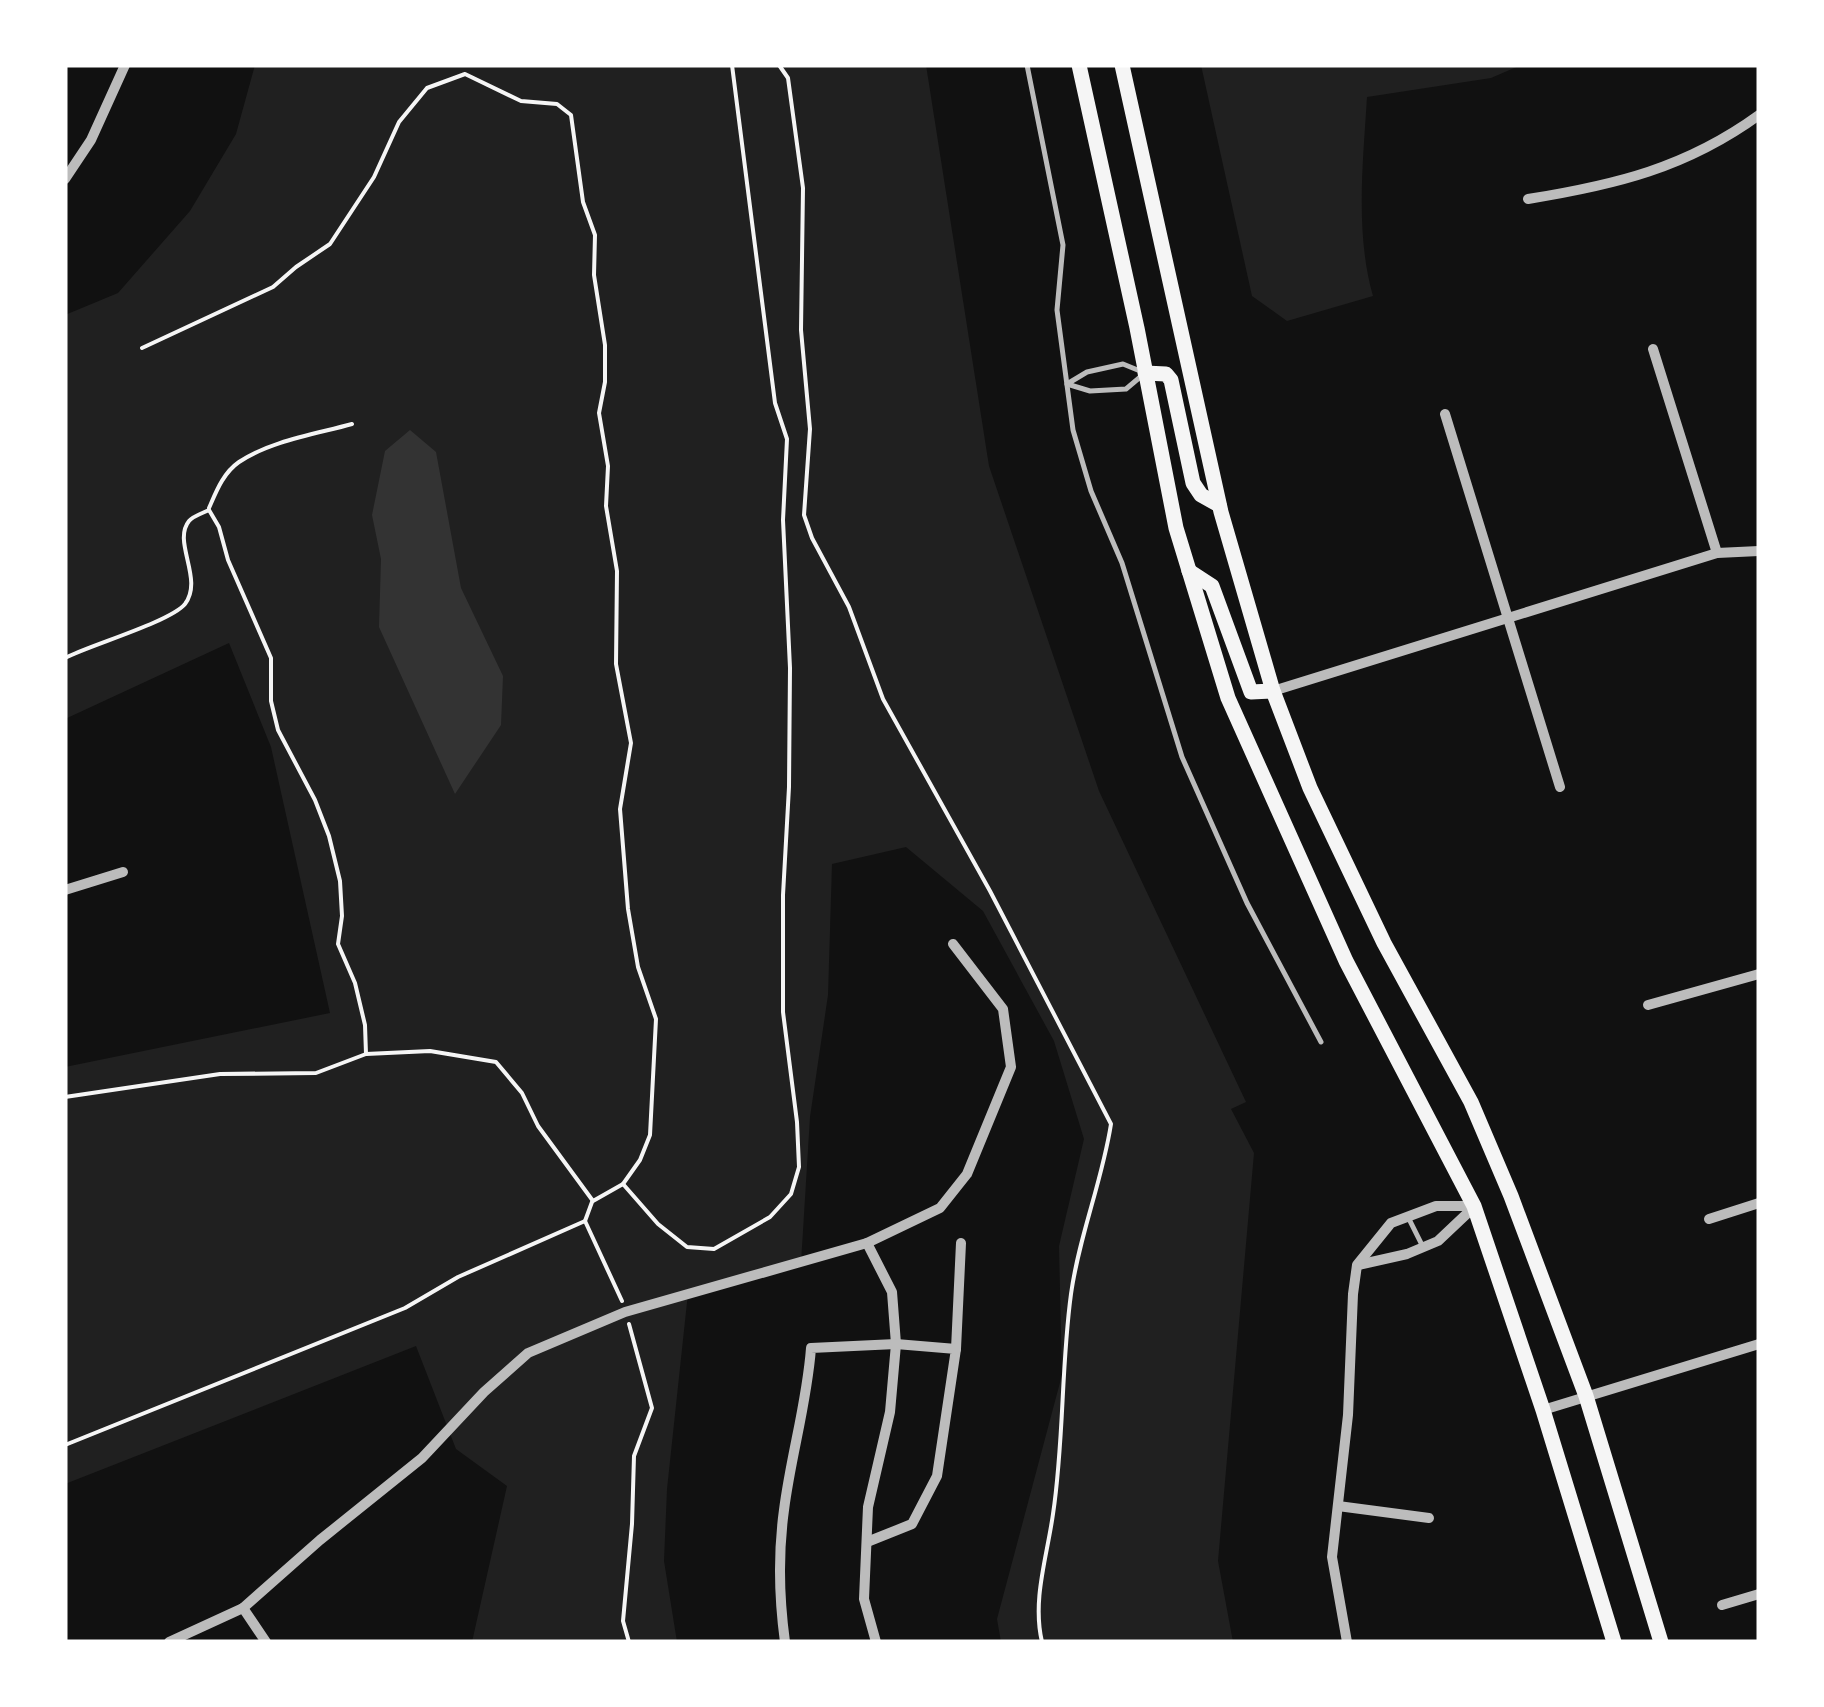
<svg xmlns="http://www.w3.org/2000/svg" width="1824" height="1707" viewBox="0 0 1824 1707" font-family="'Open Sans',sans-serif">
	<rect width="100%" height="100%" fill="#111"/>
	<g fill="#202020">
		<path d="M255 65H926L989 466 1099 791 1246 1102 1231 1109 1254 1153 1218 1561 1233 1642H1001L997 1619 1062 1375 1059 1246 1084 1139 1054 1041 983 911 906 847 832 864 828 995 810 1117 801 1263 688 1293 667 1489 664 1561 677 1642H472L507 1486 456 1449 416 1346 65 1484V1067L330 1013 271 747 229 643 65 719V315L118 293 190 211 236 134Z"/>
		<path d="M1201 65H1521L1491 78 1367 97C1363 163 1355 233 1373 296L1287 321 1252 296Z"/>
	</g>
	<path fill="#333" d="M410 430 436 452 461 588 503 676 501 725 455 794 379 627 381 559 372 515 385 451Z"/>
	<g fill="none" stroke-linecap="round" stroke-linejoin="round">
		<g stroke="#f5f5f5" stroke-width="4">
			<path d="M779 65 788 78 803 188 801 330 810 429 804 515 812 538 849 607 883 699 990 891 1111 1124C1102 1182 1079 1236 1071 1294 1061 1367 1064 1442 1053 1514 1047 1557 1032 1600 1042 1642"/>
			<path d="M142 348 273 287 296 267 330 244 374 177 399 122 427 88 465 74 521 101 557 104 571 115 583 202 595 235 594 275 605 345V382L599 413 608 466 606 506 617 571 616 664 631 743 620 809 628 909 638 967 656 1019 650 1135 640 1160 623 1184"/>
			<path d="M209 508C216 492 223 473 239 462 270 441 316 434 352 424"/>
			<path d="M65 658C90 645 170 622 185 604 204 579 172 542 189 521 193 516 203 513 209 510L219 527 228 560 271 658V701L278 730 315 800 329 836 340 881 342 916 338 944 355 983 365 1025 366 1054"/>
			<path d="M65 1097 220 1074 316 1073 366 1054 430 1051 496 1062 522 1093 538 1126 593 1201 623 1184 658 1224 687 1247 714 1249 770 1217 791 1194 799 1167 797 1122 783 1012V895L789 787 790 668 783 520 787 439 775 403 732 65"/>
			<path d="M585 1221 592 1202"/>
			<path d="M629 1324 652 1408 634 1456 632 1524 623 1621 629 1642"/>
			<path d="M65 1445 405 1308 458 1277 585 1221 622 1301"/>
		</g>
		<g stroke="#bcbcbc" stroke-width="5">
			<path d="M1027 65 1063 245 1057 310 1073 430 1091 491 1122 563 1182 757 1247 903 1321 1042"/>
			<path d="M1123 364 1145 373 1126 389 1090 391 1067 384 1087 372Z"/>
			<path d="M1408 1217 1422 1245"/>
		</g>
		<g stroke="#bcbcbc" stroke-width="10">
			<path d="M65 179 91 140 125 65"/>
			<path d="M1528 199C1615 185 1686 168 1759 115"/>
			<path d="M1653 349 1717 553"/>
			<path d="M1445 414 1560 787"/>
			<path d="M1273 691 1717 553 1759 551"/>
			<path d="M65 890 123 872"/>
			<path d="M1648 1005 1759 974"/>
			<path d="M1709 1219 1759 1203"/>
			<path d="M867 1243 892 1292 896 1344 890 1412 868 1507 864 1599 876 1642"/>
			<path d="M1358 1265 1407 1254 1438 1241 1474 1207"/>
			<path d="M956 1349 961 1243"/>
			<path d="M1543 1410 1759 1344"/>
			<path d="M1338 1506 1429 1518"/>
			<path d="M1722 1605 1759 1594"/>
			<path d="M243 1608 266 1642"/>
			<path d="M169 1642 243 1608 320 1540 422 1458 484 1392 528 1353 625 1312 867 1243 940 1208 967 1174 1011 1067 1003 1009 953 944"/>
			<path d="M785 1642C779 1598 778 1554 784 1510 791 1455 807 1403 811 1348L896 1344 956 1349 937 1476 912 1524 867 1542"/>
			<path d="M1347 1642 1332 1557 1348 1415 1353 1294 1357 1265 1391 1223 1436 1206H1474"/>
		</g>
		<g stroke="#f5f5f5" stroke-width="15">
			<path d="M1079 65 1137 328 1176 528 1228 698 1346 961 1474 1206 1543 1410 1614 1642"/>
			<path d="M1122 65 1221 512 1273 691 1310 788 1384 943 1471 1102 1511 1196 1586 1396 1661 1642"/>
			<path d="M1145 373 1166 374 1171 380 1193 483 1201 495 1219 505"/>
			<path d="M1189 571 1212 586 1251 692 1273 691"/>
		</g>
	</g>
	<rect width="1824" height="1707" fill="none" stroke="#ffffff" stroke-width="135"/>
</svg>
